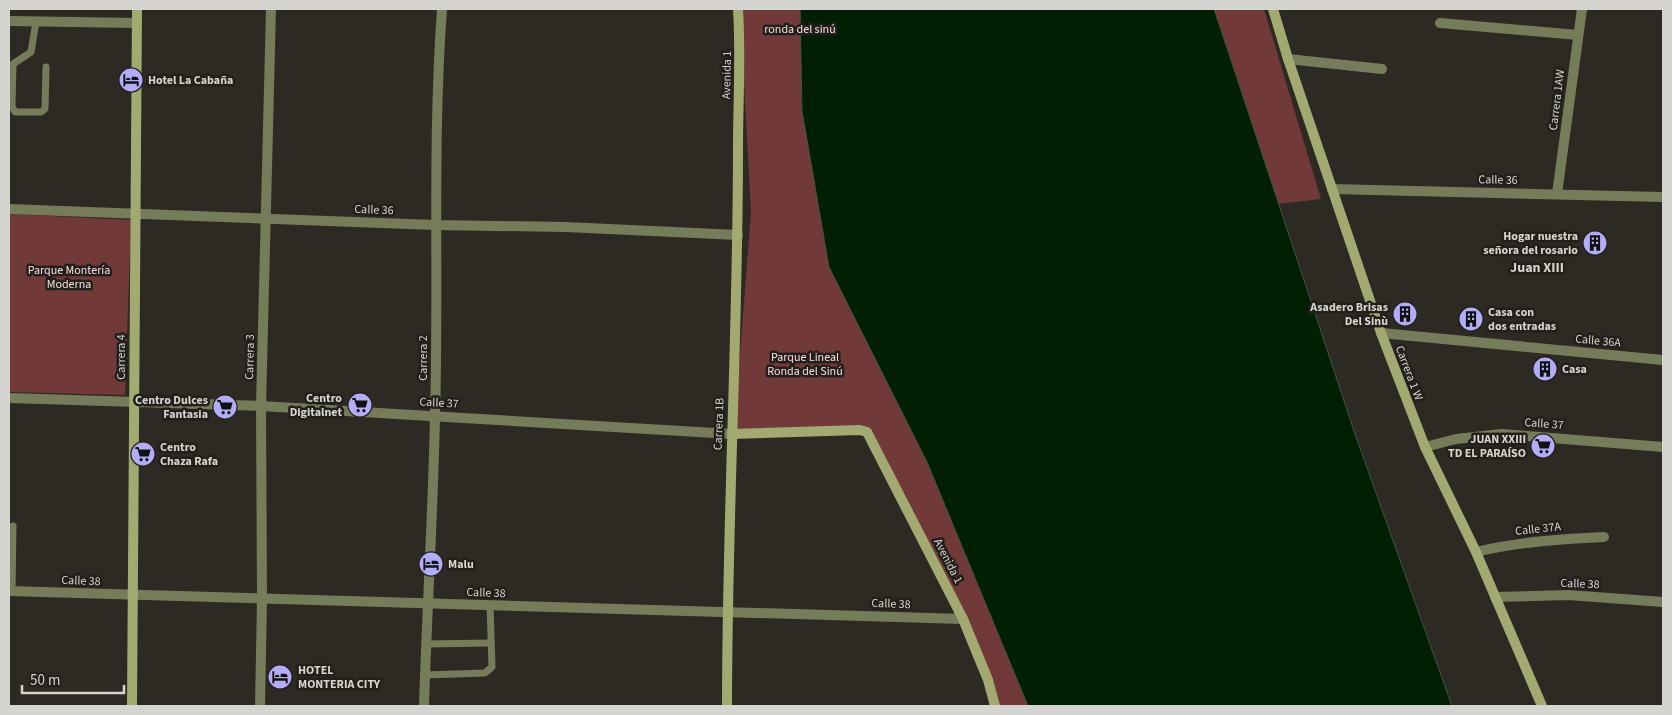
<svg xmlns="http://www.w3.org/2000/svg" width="1672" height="715" viewBox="0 0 1672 715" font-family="'Source Sans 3',sans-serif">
	<rect width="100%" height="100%" fill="#2d2a24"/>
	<g fill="#723939">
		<path d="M740 9H822L829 267 927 462 1028 706H998L871 431H734L751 212Z"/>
		<path d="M1214 9H1264L1321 199 1278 204Z"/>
		<path d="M9 214 131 220 125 395 9 392Z"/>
	</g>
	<path fill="#001f03" stroke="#405540" d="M800 9H1214L1355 434 1452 706H1028L927 462 829 267 802 111Z"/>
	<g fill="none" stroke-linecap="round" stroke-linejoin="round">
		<g stroke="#767c59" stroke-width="7">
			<path d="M36 22 31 52 13 64 12 106 15 112H41L45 109 46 67"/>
			<path d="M12 591 13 526"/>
			<path d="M425 644 491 643"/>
			<path d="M425 675 485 673 492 667 490 605"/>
		</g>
		<g stroke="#767c59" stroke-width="10">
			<path d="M9 21 137 23"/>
			<path d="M1440 23 1578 35"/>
			<path d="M1288 59 1382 69"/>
			<path d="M1332 189 1663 197"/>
			<path d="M1557 194 1582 9"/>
			<path d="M9 209 435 225 566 227 738 235"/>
			<path d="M1381 333 1663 360"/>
			<path d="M9 398 261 406 732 434"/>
			<path d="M1425 447 1456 439 1502 434 1663 447"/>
			<path d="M1476 552C1518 542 1560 539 1604 537"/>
			<path d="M9 591 963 619"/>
			<path d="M1495 597 1568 595 1663 602"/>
			<path d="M260 706 262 599 261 406 271 9"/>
			<path d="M424 706C427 609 433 513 435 416 439 280 432 144 442 9"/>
		</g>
		<g stroke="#a2aa72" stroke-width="10">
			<path d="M1273 9 1288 59 1381 333 1425 447 1476 552 1542 706"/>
			<path d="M732 434 860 430 867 432 963 619 988 680 995 706"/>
			<path d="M132 706 137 9"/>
			<path d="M727 706C727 520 738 334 738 148 738 102 741 55 738 9"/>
		</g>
	</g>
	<defs>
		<symbol id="hotel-disc" viewBox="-11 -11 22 22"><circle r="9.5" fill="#b3adf9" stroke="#23201b"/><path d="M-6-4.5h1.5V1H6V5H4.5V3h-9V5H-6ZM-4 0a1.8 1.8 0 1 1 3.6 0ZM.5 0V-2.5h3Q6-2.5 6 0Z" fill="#111"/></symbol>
		<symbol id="building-disc" viewBox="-11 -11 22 22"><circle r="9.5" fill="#b3adf9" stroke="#23201b"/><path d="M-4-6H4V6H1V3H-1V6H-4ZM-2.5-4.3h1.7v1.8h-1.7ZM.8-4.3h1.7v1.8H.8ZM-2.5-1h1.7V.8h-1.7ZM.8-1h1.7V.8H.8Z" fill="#111"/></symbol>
		<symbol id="supermarket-disc" viewBox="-11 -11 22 22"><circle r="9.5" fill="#b3adf9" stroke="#23201b"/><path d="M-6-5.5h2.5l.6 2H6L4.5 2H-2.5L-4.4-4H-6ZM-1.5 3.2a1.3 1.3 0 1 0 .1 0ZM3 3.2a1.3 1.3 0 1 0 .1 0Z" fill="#111"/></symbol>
	</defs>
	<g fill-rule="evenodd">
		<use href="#hotel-disc" x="117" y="66" width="28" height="28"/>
		<use href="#building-disc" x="1581" y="229" width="28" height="28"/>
		<use href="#building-disc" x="1391" y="300" width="28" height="28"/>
		<use href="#building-disc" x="1457" y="305" width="28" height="28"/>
		<use href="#building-disc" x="1531" y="355" width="28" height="28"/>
		<use href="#supermarket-disc" x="346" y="391" width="28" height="28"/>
		<use href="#supermarket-disc" x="211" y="393" width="28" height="28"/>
		<use href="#supermarket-disc" x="1529" y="432" width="28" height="28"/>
		<use href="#supermarket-disc" x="129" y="440" width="28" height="28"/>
		<use href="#hotel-disc" x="417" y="550" width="28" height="28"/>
		<use href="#hotel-disc" x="266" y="663" width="28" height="28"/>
	</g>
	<g text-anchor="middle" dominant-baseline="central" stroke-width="5" stroke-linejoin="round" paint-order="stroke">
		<g font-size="12" fill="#f6dddb" stroke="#23201b">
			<text x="800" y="29">ronda del sinú</text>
			<text x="69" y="270">Parque Montería<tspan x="69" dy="14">Moderna</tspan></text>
			<text x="805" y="357">Parque Lineal<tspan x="805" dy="14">Ronda del Sinú</tspan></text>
		</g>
		<g font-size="12" fill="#d6d4d0" stroke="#23201b">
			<text transform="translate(727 75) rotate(-89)">Avenida 1</text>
			<text transform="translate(1557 100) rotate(-83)">Carrera 1AW</text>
			<text transform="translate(1498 180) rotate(1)">Calle 36</text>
			<text transform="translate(374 210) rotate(2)">Calle 36</text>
			<text transform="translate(1598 341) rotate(5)">Calle 36A</text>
			<text transform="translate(121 357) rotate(-90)">Carrera 4</text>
			<text transform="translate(250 357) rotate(-89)">Carrera 3</text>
			<text transform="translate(423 358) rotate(-90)">Carrera 2</text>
			<text transform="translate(1409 373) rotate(69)">Carrera 1 W</text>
			<text transform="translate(439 403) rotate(3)">Calle 37</text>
			<text transform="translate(719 424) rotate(-88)">Carrera 1B</text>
			<text transform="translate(1544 424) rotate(4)">Calle 37</text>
			<text transform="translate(1538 529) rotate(-6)">Calle 37A</text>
			<text transform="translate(948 561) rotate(63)">Avenida 1</text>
			<text transform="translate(81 581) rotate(2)">Calle 38</text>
			<text transform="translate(1580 584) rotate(2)">Calle 38</text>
			<text transform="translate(486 593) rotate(2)">Calle 38</text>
			<text transform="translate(891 604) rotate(2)">Calle 38</text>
		</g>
		<g font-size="12" font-weight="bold" fill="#d6d4d0" stroke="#23201b" text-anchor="start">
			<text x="148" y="80">Hotel La Cabaña</text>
			<text x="1578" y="236" text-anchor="end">Hogar nuestra<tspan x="1578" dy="14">señora del rosario</tspan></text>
			<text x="1388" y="307" text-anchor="end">Asadero Brisas<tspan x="1388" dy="14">Del Sinù</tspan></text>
			<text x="1488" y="312">Casa con<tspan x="1488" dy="14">dos entradas</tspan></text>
			<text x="1562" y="369">Casa</text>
			<text x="342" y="398" text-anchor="end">Centro<tspan x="342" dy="14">Digitalnet</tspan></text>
			<text x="208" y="400" text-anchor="end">Centro Dulces<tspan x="208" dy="14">Fantasia</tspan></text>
			<text x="1526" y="439" text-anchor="end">JUAN XXIII<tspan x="1526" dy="14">TD EL PARAÍSO</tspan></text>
			<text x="160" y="447">Centro<tspan x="160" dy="14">Chaza Rafa</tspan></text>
			<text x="448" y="564">Malu</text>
			<text x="298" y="670">HOTEL<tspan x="298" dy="14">MONTERIA CITY</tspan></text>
		</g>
		<g font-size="14" font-weight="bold" fill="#d6d4d0" stroke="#23201b">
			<text x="1537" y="268">Juan XIII</text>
		</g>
	</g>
	<rect width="1672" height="715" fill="none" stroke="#d6d4d0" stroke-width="20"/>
	<path d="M22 685v8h102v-8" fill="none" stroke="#d6d4d0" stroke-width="2.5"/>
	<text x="30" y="685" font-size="15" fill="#d6d4d0" stroke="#23201b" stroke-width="4" paint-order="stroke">50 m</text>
</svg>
